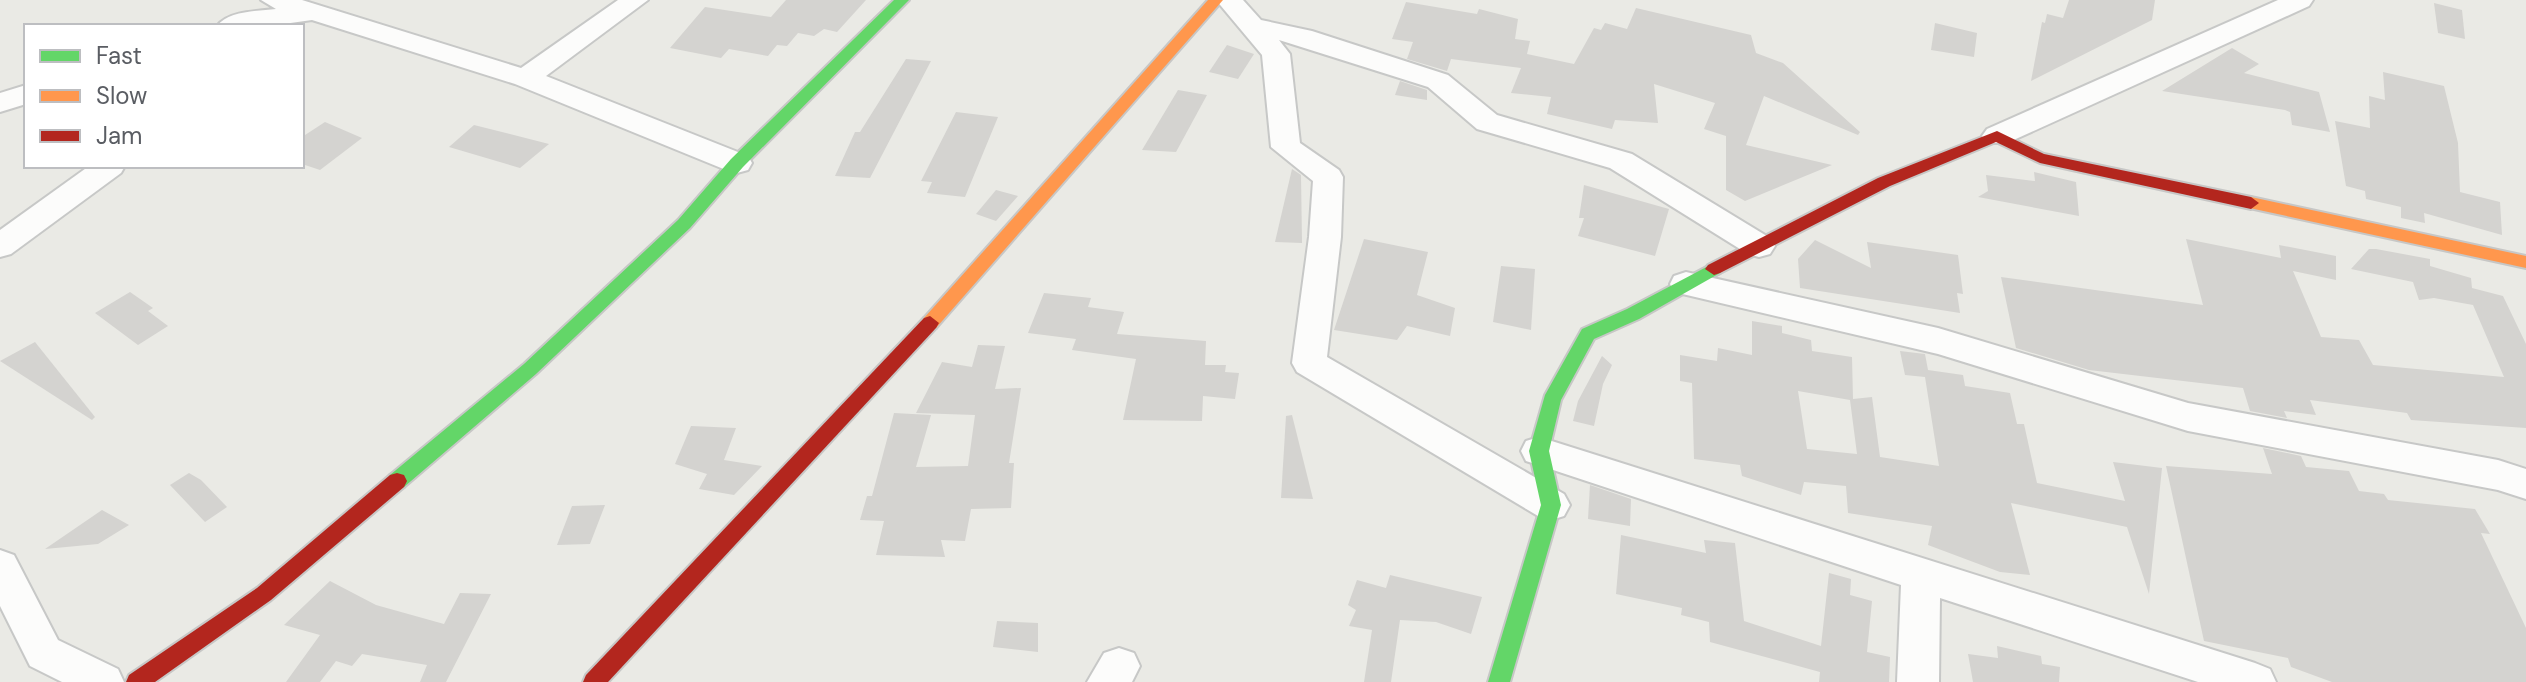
<svg xmlns="http://www.w3.org/2000/svg" width="2526" height="682" viewBox="0 0 2526 682" font-family="'DM Sans',sans-serif">
	<rect width="100%" height="100%" fill="#eaeae5"/>
	<g fill="#d4d3d0" fill-rule="evenodd">
		<path d="M786 0H866L837 32 824 29 814 36 798 33 787 46 777 45 768 56 729 49 721 58 670 48 705 7 771 17Z"/>
		<path d="M2069 0H2155L2152 20 2031 81 2042 22 2045 23 2047 14 2063 18Z"/>
		<path d="M1406 2 1477 14 1479 9 1518 19 1515 39 1530 41 1527 54 1574 64 1594 28 1601 30 1605 23 1627 29 1636 8 1751 35 1756 53 1783 63 1860 132 1858 135 1764 96 1746 145 1832 165 1745 201 1726 190V136L1704 129 1715 103 1654 84 1658 123 1615 120 1612 129 1547 114 1551 97 1511 93 1521 68 1451 59 1447 71 1407 59 1413 42 1392 39Z"/>
		<path d="M2434 3 2462 10 2465 39 2438 33Z"/>
		<path d="M1935 23 1977 33 1974 57 1931 50Z"/>
		<path d="M1227 45 1254 54 1238 79 1209 72Z"/>
		<path d="M2232 48 2259 64 2244 73 2319 92 2330 132 2292 125 2290 112 2285 110 2162 91Z"/>
		<path d="M906 59 931 61 870 178 835 176 855 132H860Z"/>
		<path d="M2383 72 2444 86 2458 143 2460 192 2500 202 2502 235 2424 213 2425 223 2401 218V207L2366 199 2365 191 2346 186 2335 121 2370 128 2369 96 2385 100Z"/>
		<path d="M1400 81 1427 90V100L1395 95Z"/>
		<path d="M1178 90 1207 95 1176 152 1142 150Z"/>
		<path d="M956 112 998 117 965 197 927 193 932 182 921 181Z"/>
		<path d="M325 122 362 138 320 170 302 164V137Z"/>
		<path d="M474 125 549 144 520 168 449 147Z"/>
		<path d="M1292 169 1301 175 1302 243 1275 242Z"/>
		<path d="M2034 172 2076 182 2079 216 1978 197 1988 191 1986 175 2035 181Z"/>
		<path d="M1584 185 1669 209 1655 256 1578 236 1584 218H1579Z"/>
		<path d="M996 190 1018 196 996 221 976 214Z"/>
		<path d="M1364 239 1428 252 1417 295 1455 308 1450 336 1407 326 1397 340 1334 330Z"/>
		<path d="M2186 239 2281 258 2279 245 2336 256V280L2293 271 2321 337 2359 340 2373 365 2504 377 2473 305 2434 298 2419 300 2413 282 2351 269 2369 249H2376L2430 259V266L2471 278 2472 288 2503 296 2526 344V428L2411 420 2407 413 2310 400 2316 415 2284 411 2287 418 2250 411 2243 388 2089 370 2016 348 2001 277 2203 305Z"/>
		<path d="M1815 240 1871 268 1867 242 1958 255 1963 294 1957 293 1960 313 1800 288 1798 259Z"/>
		<path d="M1501 266 1535 269 1531 330 1493 322Z"/>
		<path d="M130 292 153 308 148 311 168 326 138 345 95 313Z"/>
		<path d="M1044 293 1091 298 1088 307 1124 312 1117 334 1206 341 1205 365H1226L1225 372 1239 373 1235 399 1203 396 1202 421 1123 420 1136 359 1072 350 1076 339 1028 333Z"/>
		<path d="M1752 321 1782 326V333L1811 340 1812 351 1852 357 1853 399 1872 397 1880 457 1939 466 1925 377 1905 375 1900 351 1925 354 1928 370 1963 375 1965 386 2010 393 2017 424H2024L2037 483 2125 501 2113 462 2162 468 2149 594 2127 527 2011 503 2030 575 2000 572 1928 545 1932 526 1848 513 1846 486 1804 482 1801 495 1742 476 1740 465 1694 459 1692 383 1680 381V355L1717 361 1718 348 1752 355ZM1798 391 1850 400 1857 454 1807 449Z"/>
		<path d="M35 342 95 417 92 420 0 361Z"/>
		<path d="M978 345 1005 346 995 389 1021 388 1009 463H1014L1011 508 971 509 965 541 941 540 945 557 876 555 884 521 860 520 867 496H872L894 413 931 415 916 467 968 466 975 415 916 413 942 362 972 367Z"/>
		<path d="M1602 356 1612 365 1603 384 1594 426 1573 421 1578 401Z"/>
		<path d="M1292 415 1313 499 1281 498 1286 416Z"/>
		<path d="M691 426 736 428 724 460 762 466 734 495 699 489 707 474 675 464Z"/>
		<path d="M2263 448 2301 456 2306 467 2349 471 2359 491 2384 494 2388 500 2475 509 2490 534 2481 533 2526 628V682H2332L2291 667 2288 658 2204 641 2166 466 2272 474Z"/>
		<path d="M189 473 201 480 227 507 205 522 170 485Z"/>
		<path d="M1590 485 1631 499 1630 526 1588 519Z"/>
		<path d="M605 505 590 544 557 545 572 506Z"/>
		<path d="M102 510 129 525 98 544 45 549Z"/>
		<path d="M1621 535 1706 553 1704 540 1735 543 1744 621 1821 646 1829 573 1851 579 1850 595 1872 601 1867 652 1890 657 1889 682H1819L1820 672 1710 642 1709 622 1681 615 1682 608 1616 594Z"/>
		<path d="M1390 575 1482 597 1471 634 1436 622 1400 620 1391 682H1364L1372 630 1349 626 1356 610 1348 605 1357 580 1386 588Z"/>
		<path d="M330 581 376 605 444 624 460 593 491 594 446 682H420L427 665 362 654 352 666 336 661 320 682H286L320 635 284 625Z"/>
		<path d="M997 621 1038 623V652L993 647Z"/>
		<path d="M1997 646 2041 656 2042 664 2060 667 2059 682H1973L1968 654 1998 658Z"/>
	</g>
	<g fill="none" stroke-linecap="round" stroke-linejoin="round">
		<defs>
			<g id="street">
				<path d="M261 0H302L521 68 618 0H648L546 76 748 156 752 163 748 170 737 173 726 170 515 84 312 20 269 26H217C228 11 258 11 276 9Z"/>
				<path d="M1216 0H1243L1261 20 1312 31 1448 75 1497 115 1632 154 1770 238 1775 246 1770 254 1759 257 1748 254 1610 168 1477 129 1428 87 1279 40 1290 54 1300 143 1339 170 1343 177 1341 237 1327 357 1564 494 1570 505 1564 516 1551 520 1538 516 1297 372 1292 363 1309 237 1313 181 1271 147 1262 55Z"/>
				<path d="M2278 0H2313L2309 6 2007 143H1987L1982 136 1987 129Z"/>
				<path d="M26 85V104L0 112V93Z"/>
				<path d="M89 166H125L121 173 11 254 0 257V230Z"/>
				<path d="M1686 272 1938 328 2188 403 2498 460 2526 469V499L2498 490 2188 431 1938 354 1674 292 1670 284 1674 276Z"/>
				<path d="M1539 437 2255 663 2270 669 2276 682H2198L1940 598 1939 682H1897L1901 585 1526 461 1521 451 1526 441Z"/>
				<path d="M0 550 14 555 58 640 118 669 124 682H62L30 666 0 606Z"/>
				<path d="M1119 648 1134 653 1140 666 1132 682H1087L1104 653Z"/>
			</g>
			<g id="fast">
				<path d="M894 0H909L743 167 690 228 536 374 404 487 397 489 390 487 387 481 390 475 524 364 678 220 731 159Z"/>
				<path d="M1714 263 1723 269 1720 273 1639 319 1594 339 1561 400 1549 451 1561 505 1510 682H1488L1541 505 1529 451 1545 395 1582 329 1627 309Z"/>
			</g>
			<g id="slow">
				<path d="M1208 0H1223L936 328H924L921 323 924 318Z"/>
				<path d="M2251 197 2526 256V268L2245 207 2243 203 2245 199Z"/>
			</g>
			<g id="jam">
				<path d="M1997 131 2044 154 2251 197 2259 203 2251 209 2040 163 1996 142 1890 186 1720 273 1714 275 1705 269 1708 265 1878 178Z"/>
				<path d="M930 316 939 323 936 328 608 682H583L586 675 924 318Z"/>
				<path d="M397 473 404 475 407 481 404 487 271 600 155 682H126L129 675 257 588 390 475Z"/>
			</g>
		</defs>
		<use href="#street" stroke="#c7c8c7" stroke-width="4"/>
		<use href="#fast" stroke="#c7c7c6" stroke-width="4"/>
		<use href="#slow" stroke="#c7c7c6" stroke-width="4"/>
		<use href="#jam" stroke="#c7c7c6" stroke-width="4"/>
		<use href="#street" fill="#fcfcfb" fill-rule="evenodd"/>
		<use href="#fast" fill="#63d668" fill-rule="evenodd"/>
		<use href="#slow" fill="#ff974d" fill-rule="evenodd"/>
		<use href="#jam" fill="#b3261e" fill-rule="evenodd"/>
	</g>
	<rect x="24" y="24" width="280" height="144" fill="#ffffff" stroke="#bdbec1" stroke-width="2"/>
	<rect x="40" y="50" width="40" height="12" fill="#63d668" stroke="#bdbec1" stroke-width="2"/>
	<text x="96" y="64" font-size="24" fill="#5a5d63">Fast</text>
	<rect x="40" y="90" width="40" height="12" fill="#ff974d" stroke="#bdbec1" stroke-width="2"/>
	<text x="96" y="104" font-size="24" fill="#5a5d63">Slow</text>
	<rect x="40" y="130" width="40" height="12" fill="#b3261e" stroke="#bdbec1" stroke-width="2"/>
	<text x="96" y="144" font-size="24" fill="#5a5d63">Jam</text>
</svg>
